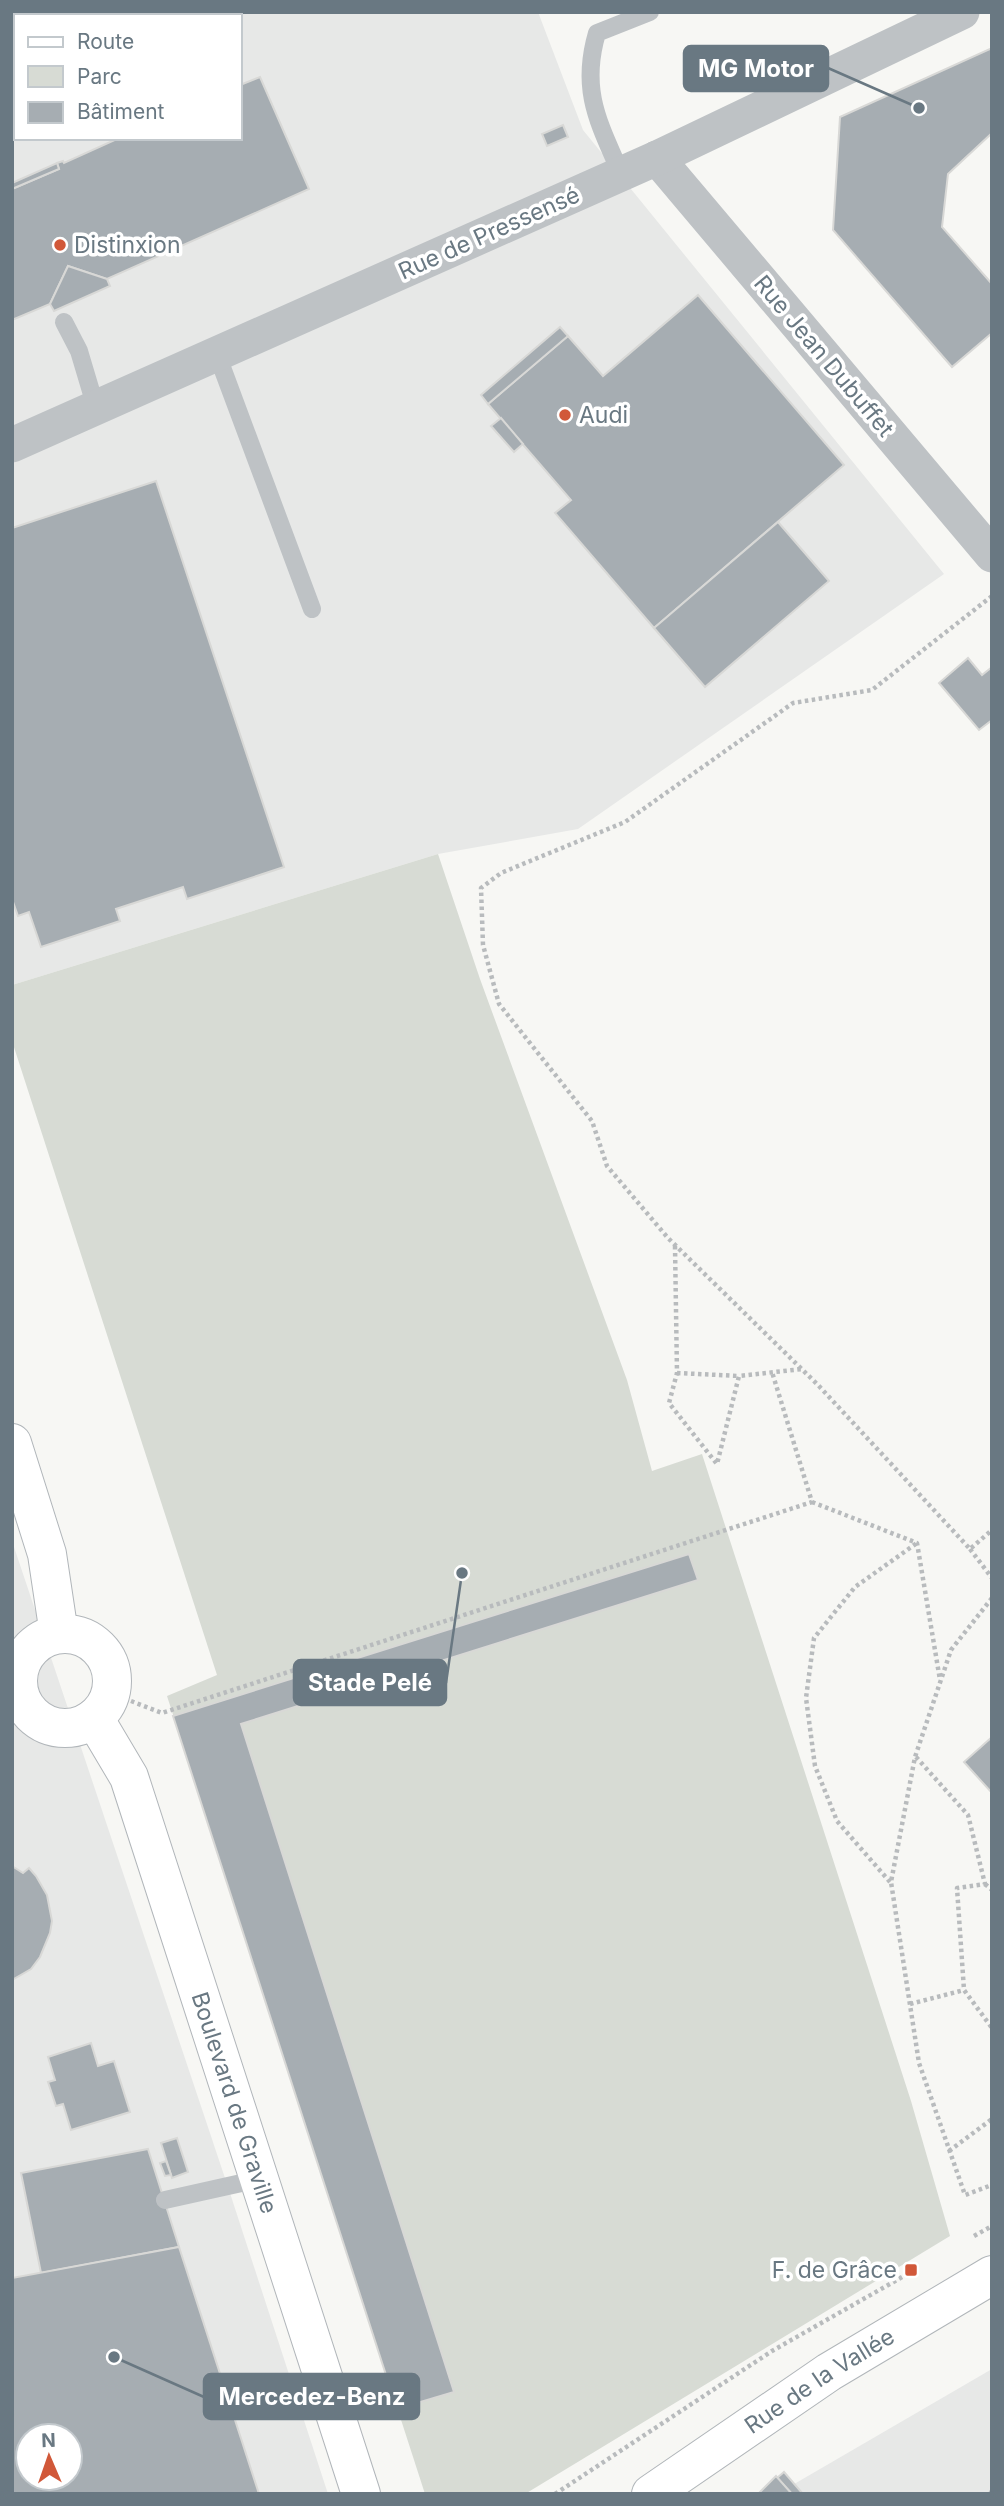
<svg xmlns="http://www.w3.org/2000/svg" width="1004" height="2506" viewBox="0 0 1004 2506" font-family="Inter,sans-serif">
	<rect width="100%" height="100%" fill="#f7f7f4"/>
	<g fill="#e7e8e7" fill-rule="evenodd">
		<path d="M12 12H538L583 130 944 574 578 829 438 854 12 985ZM16 16H240V138H16Z"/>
		<path d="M12 1541 229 2190 328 2494H12ZM28 2436H70V2478H28Z"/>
		<path d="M992 2369V2494H777Z"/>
	</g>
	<path fill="#d7dbd4" d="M438 854 480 979 627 1380 652 1471 702 1454 911 2101 950 2236 525 2494H425L167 1696 217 1675 12 1041V985Z"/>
	<g fill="#a6adb2" stroke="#d8d8d6" stroke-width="2" fill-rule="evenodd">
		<path d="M992 48V133L948 174 942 227 992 284V333L952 367 833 230 840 117Z"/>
		<path d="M260 77 309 189 107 279 68 266 50 304 12 320V189L59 169 57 163 63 161 64 163 119 138H240V85Z"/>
		<path d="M563 125 568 137 547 146 542 134Z"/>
		<path d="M57 163 59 169 12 189V183Z"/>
		<path d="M68 266 107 279 110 286 54 311 50 304Z"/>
		<path d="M698 295 844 465 654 628 555 513 571 500 488 404 568 336 603 376Z"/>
		<path d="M560 327 568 336 488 404 481 395Z"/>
		<path d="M501 418 523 444 514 452 491 426Z"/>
		<path d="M156 481 284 867 187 899 183 887 116 909 120 921 41 947 29 912 18 916 12 899V528Z"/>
		<path d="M778 522 829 581 705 687 654 628Z"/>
		<path d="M968 658 982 675 992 667V720L979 730 939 683Z"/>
		<path d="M689 1554 698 1580 241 1724 454 2392 397 2409 173 1716Z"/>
		<path d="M992 1737V1793L964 1762Z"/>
		<path d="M12 1866 23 1873 29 1868 36 1876 47 1895 52 1921 50 1933 40 1957 31 1969 12 1980Z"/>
		<path d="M91 2043 98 2066 114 2061 130 2112 71 2130 63 2104 56 2106 48 2082 55 2080 48 2057Z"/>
		<path d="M177 2138 188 2172 172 2178 161 2143Z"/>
		<path d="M148 2149 179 2247 41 2273 21 2173Z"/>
		<path d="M166 2161 171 2175 165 2176 160 2163Z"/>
		<path d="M179 2247 259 2494H12V2278ZM28 2436H70V2478H28Z"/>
		<path d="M784 2472 803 2494H792L777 2478Z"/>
		<path d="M776 2476 792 2494H758Z"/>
	</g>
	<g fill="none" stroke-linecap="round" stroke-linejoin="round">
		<defs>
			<g id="secondary">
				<path d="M12 1443 47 1554 59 1634"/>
				<circle cx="65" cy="1681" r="47"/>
				<path id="s1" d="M94 1718 129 1777 361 2494"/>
				<path id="s2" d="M651 2494 829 2372 992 2275"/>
			</g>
			<path id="primary" d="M40 16 49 12"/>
		</defs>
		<use href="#secondary" stroke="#b1b6ba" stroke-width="40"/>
		<use href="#primary" stroke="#b2b6b9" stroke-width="40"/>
		<g stroke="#b8bbbd" stroke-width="4.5" stroke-dasharray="3.5 3.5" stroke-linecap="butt">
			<path d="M180 16 189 12"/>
			<path d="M12 84 16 83"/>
			<path d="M992 596 872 690 793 703 625 822 501 873 481 888 483 945 499 1004 592 1121 607 1166 668 1238 818 1385 970 1549 992 1530"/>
			<path d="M675 1246 677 1373 669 1403 717 1464 739 1376 802 1369"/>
			<path d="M677 1373 739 1376"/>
			<path d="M812 1502 917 1543 940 1680"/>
			<path d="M970 1549 992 1578"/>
			<path d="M992 1598 951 1650 915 1757 891 1882 919 2063 965 2195 992 2185"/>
			<path d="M131 1701 162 1713 812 1502 772 1372"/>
			<path d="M916 1757 968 1815 985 1884 957 1888 964 1990 992 2028"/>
			<path d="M890 1882 837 1821 815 1766 806 1698 814 1638 855 1587 917 1543"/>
			<path d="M985 1884 992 1890"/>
			<path d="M910 2004 964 1990"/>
			<path d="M949 2151 992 2119"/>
			<path d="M974 2236 992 2226"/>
			<path d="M555 2494 772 2351 918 2268"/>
			<path d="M990 2494 992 2491"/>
		</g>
		<g stroke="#bec2c5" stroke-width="18">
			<path d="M621 174C599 123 580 91 597 33L650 12"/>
			<path d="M64 322 79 351 96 408"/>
			<path d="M217 354 312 609"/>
			<path d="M165 2200 259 2179"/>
		</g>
		<g stroke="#bec2c5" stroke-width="35">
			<path d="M657 158 992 555"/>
			<path d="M12 445 657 158 962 12"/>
			<path d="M12 1693 18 1691"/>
		</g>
		<use href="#secondary" stroke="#fff" stroke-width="38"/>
		<use href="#primary" stroke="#fff" stroke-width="38"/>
	</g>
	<g fill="#d15839" stroke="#fff" stroke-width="2.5">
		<circle cx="60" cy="245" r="7"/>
		<circle cx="565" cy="415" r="7"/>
		<rect x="904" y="2263" width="14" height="14" rx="3.5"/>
	</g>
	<g text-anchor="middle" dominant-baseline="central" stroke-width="7" stroke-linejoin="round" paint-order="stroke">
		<g font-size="23" fill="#697882" stroke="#fff">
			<text transform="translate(489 233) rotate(-24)">Rue de Pressensé</text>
			<text transform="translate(824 356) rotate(50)">Rue Jean Dubuffet</text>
			<text stroke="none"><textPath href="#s1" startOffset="411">Boulevard de Graville</textPath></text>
			<text stroke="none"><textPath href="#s2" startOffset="203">Rue de la Vallée</textPath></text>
		</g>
		<g font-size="23" fill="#697882" stroke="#fff" text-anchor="start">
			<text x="74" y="245">Distinxion</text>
			<text x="579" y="415">Audi</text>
			<text x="897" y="2270" text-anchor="end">F. de Grâce</text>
		</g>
	</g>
	<path fill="none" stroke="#697882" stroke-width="2.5" d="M919 108L828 68M462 1573L446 1683M114 2357L204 2397"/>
	<g fill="#697882" stroke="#fff" stroke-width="2.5">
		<circle cx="919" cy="108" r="7"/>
		<circle cx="462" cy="1573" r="7"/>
		<circle cx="114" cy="2357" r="7"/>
	</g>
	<g fill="#697882" stroke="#697882" stroke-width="2.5">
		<rect x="684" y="46" width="144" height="45" rx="7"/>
		<rect x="294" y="1660" width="152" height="45" rx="7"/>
		<rect x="204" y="2374" width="215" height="45" rx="7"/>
	</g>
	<g font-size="24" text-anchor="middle" font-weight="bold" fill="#fff">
		<text x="756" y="77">MG Motor</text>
		<text x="370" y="1691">Stade Pelé</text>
		<text x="312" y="2405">Mercedez-Benz</text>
	</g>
	<rect width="1004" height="2506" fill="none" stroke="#697882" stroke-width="28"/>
	<rect x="14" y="14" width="228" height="126" fill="#ffffff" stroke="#c3c9cd" stroke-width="2"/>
	<rect x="28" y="37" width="35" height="10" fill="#ffffff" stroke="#c3c9cd" stroke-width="2"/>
	<text x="77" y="49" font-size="21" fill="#697882">Route</text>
	<rect x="28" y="66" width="35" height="21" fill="#d7dbd4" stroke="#c3c9cd" stroke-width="2"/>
	<text x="77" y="84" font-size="21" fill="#697882">Parc</text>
	<rect x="28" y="102" width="35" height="21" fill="#a6adb2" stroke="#c3c9cd" stroke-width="2"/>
	<text x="77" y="119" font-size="21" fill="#697882">Bâtiment</text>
	<g transform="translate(49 2457) rotate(358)"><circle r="33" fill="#ffffff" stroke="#c3c9cd" stroke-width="2"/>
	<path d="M0-5L12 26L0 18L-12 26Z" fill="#d15839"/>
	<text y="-10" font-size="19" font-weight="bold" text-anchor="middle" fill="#697882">N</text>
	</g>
</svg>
